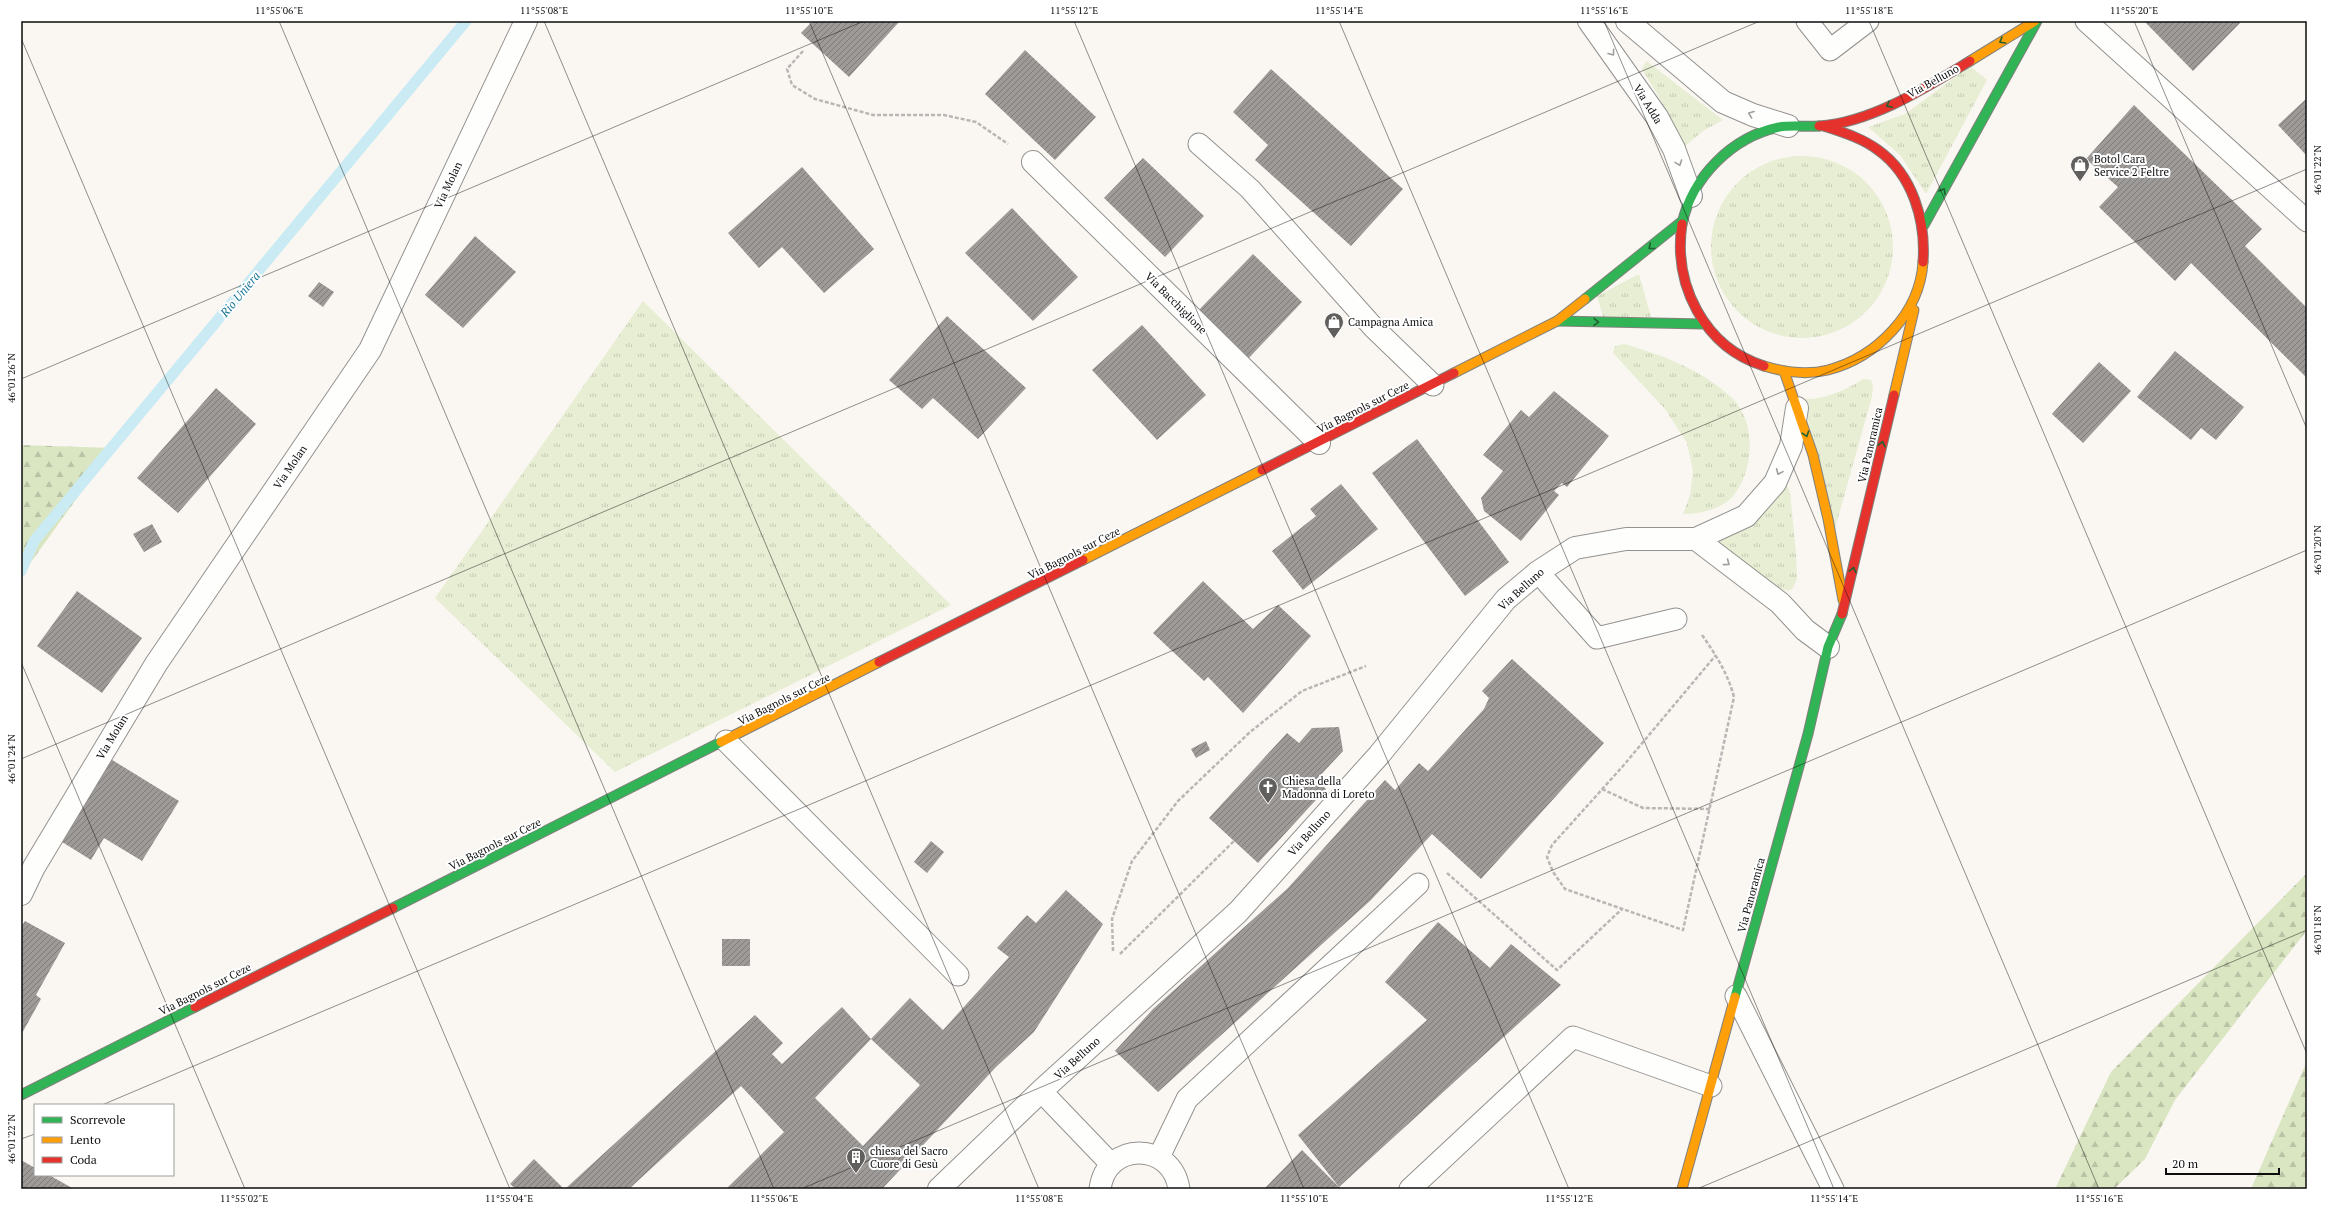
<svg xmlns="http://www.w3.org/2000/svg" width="2328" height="1210" viewBox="0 0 2328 1210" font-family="'PT Serif',serif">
	<defs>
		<pattern id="grass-tufts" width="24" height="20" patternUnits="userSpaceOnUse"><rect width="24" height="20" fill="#e7eed3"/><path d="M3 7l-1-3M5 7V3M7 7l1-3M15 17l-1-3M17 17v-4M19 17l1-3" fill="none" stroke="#c5cbb4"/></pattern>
		<pattern id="forest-firs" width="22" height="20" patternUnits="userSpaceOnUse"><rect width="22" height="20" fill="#dae5c1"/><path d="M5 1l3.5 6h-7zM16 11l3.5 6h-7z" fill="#bac3a5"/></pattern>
		<pattern id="building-hatch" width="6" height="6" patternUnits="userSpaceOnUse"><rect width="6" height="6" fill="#9d9a98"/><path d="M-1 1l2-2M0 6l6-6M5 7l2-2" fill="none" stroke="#7e7c7a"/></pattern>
	</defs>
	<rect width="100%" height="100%" fill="#faf7f2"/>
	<g fill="url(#grass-tufts)">
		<path d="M1646 61 1653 66 1723 120 1703 131 1685 146 1670 116 1642 69Z"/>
		<path d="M1970 66 1987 80 1926 194 1900 155 1868 127 1905 114Z"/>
		<circle cx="1802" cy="247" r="91"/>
		<path d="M1639 274 1651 317H1603L1597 296Z"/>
		<path d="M643 301 951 605 615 772 435 598Z"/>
		<path d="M1624 344C1663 355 1702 370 1732 398 1757 422 1754 471 1733 496 1721 510 1699 514 1683 514L1690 495 1693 471 1687 443 1665 409 1613 353 1615 346Z"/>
		<path d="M1863 379 1871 380 1873 386 1872 396 1835 529 1803 399C1823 400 1847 390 1863 379Z"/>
		<path d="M1783 475 1790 493 1796 553 1797 579 1793 588 1788 591 1774 586 1714 542C1745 530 1765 503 1783 475Z"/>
	</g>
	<g fill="url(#forest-firs)">
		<path d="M21 445 113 448 21 576Z"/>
		<path d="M2307 873V930L2175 1100 2145 1159 2114 1189H2055L2111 1072Z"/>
		<path d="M2307 1061V1189H2251Z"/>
	</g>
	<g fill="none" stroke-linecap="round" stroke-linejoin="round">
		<path stroke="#caebf3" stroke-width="11" d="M21 571 34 541 466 21"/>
	</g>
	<g fill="url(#building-hatch)">
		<path d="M813 21H900L849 77 801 33Z"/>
		<path d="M2144 21H2242L2193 71Z"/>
		<path d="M1025 50 1096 117 1055 160 985 94Z"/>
		<path d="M1271 69 1403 189 1351 246 1255 160 1268 145 1233 112Z"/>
		<path d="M2307 98V156L2278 125Z"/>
		<path d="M2134 105 2262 229 2245 246 2307 308V378L2191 263 2175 281 2099 207 2118 187 2086 159Z"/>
		<path d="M1143 158 1204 216 1165 257 1104 198Z"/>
		<path d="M802 167 874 249 824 293 782 247 759 268 728 233Z"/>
		<path d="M1012 208 1078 277 1033 321 965 253Z"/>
		<path d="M475 236 516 272 463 328 425 295Z"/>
		<path d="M1253 254 1302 302 1246 361 1195 314Z"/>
		<path d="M319 282 334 292 323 307 308 296Z"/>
		<path d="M947 316 1026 388 978 439 933 398 922 409 889 380Z"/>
		<path d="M1142 325 1206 395 1157 440 1092 370Z"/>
		<path d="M2175 351 2244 407 2216 440 2201 428 2191 440 2137 397Z"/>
		<path d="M2099 362 2131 391 2083 443 2052 414Z"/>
		<path d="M216 388 256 424 178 513 137 478Z"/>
		<path d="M1554 391 1609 436 1567 487 1562 483 1554 491 1559 495 1521 541 1484 511 1481 498 1503 471 1483 455 1521 410 1529 417Z"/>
		<path d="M1417 439 1509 562 1465 596 1372 473Z"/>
		<path d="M1341 484 1378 529 1303 590 1272 551 1316 516 1310 509Z"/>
		<path d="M152 524 162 542 144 552 133 534Z"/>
		<path d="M1203 581 1253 629 1278 605 1311 636 1243 713 1208 677 1204 681 1153 633Z"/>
		<path d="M77 591 142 638 102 693 37 646Z"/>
		<path d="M1512 659 1604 743 1481 879 1432 834 1371 900 1158 1092 1115 1051 1153 1009 1288 888 1385 780 1395 790 1419 763 1428 771 1484 709 1489 698 1482 691Z"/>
		<path d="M1339 727 1343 751 1316 780 1326 789 1258 863 1209 818 1287 733 1299 743 1312 728Z"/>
		<path d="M1206 741 1210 750 1196 758 1191 749Z"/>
		<path d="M109 758 179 801 142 861 104 838 91 860 59 840Z"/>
		<path d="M931 841 944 852 927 873 914 862Z"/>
		<path d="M1066 890 1103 924 1034 1032 996 1067 882 1189H726L784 1132 741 1086 629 1189H565L755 1015 783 1043 772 1054 782 1064 842 1007 871 1039 815 1098 863 1146 920 1085 871 1039 910 998 943 1030 1009 957 997 948 1027 915 1036 923Z"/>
		<path d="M25 921 65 943 36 995 41 999 21 1035V927Z"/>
		<path d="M1438 922 1490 968 1511 944 1561 985 1339 1187 1298 1135 1427 1020 1385 982Z"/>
		<rect x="722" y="939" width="28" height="27"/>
		<path d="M1302 1150 1341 1189H1264Z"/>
		<path d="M534 1159 564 1189H516L510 1184Z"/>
		<path d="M21 1160 35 1168V1175H49L74 1189H21Z"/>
	</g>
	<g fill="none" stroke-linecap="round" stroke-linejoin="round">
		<defs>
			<g id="lane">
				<path d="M1807 21 1830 50 1868 21"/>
				<path d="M2086 21 2307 221"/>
				<path d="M1199 144 1250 189 1374 328 1433 385"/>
				<path d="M1538 572 1597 638 1676 619"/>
				<path d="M726 741 958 975"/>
				<path d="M1736 996 1833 1189"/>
				<path d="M1041 1091 1111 1164"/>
				<path d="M1159 1157 1187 1099 1418 884"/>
				<path d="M1100 1189C1106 1141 1172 1141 1179 1189"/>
				<path d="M1410 1189 1573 1037 1711 1086"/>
			</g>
			<g id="street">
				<path d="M1589 21 1657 117 1674 149 1691 196"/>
				<path d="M1627 21 1723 102 1753 115 1788 126"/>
				<path d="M1033 162 1319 443"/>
				<path d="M1696 539 1780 603 1805 630 1828 647"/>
				<path d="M21 894 34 867 156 664 370 350 526 21"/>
				<path d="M939 1189 1041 1091 1238 912 1379 755 1506 599 1538 572 1575 548 1626 539H1696L1746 516 1775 483 1791 446 1797 408"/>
			</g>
			<g id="fast">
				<path d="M1682 224C1692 177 1732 137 1779 127 1792 125 1806 127 1819 126"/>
				<path d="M1924 225 2037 21"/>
				<path d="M1585 299 1681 222"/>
				<path d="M1557 321 1704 324"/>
				<path d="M393 908 721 742"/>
				<path d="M1735 997 1808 734 1828 647 1842 614"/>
				<path d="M21 1095 195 1007"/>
			</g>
			<g id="slow">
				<path d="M1970 61 2035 21"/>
				<path d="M1764 366C1784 372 1808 375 1828 370 1877 357 1920 313 1923 262"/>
				<path d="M1784 371 1813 455 1828 519 1843 600"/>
				<path d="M1454 373 1557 321 1585 299"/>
				<path d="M1894 395 1914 310"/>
				<path d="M1083 560 1262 470"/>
				<path d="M721 742 879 662"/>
				<path d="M1682 1189 1735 997"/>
			</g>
			<g id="jam">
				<path d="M1819 126C1871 123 1927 87 1970 61"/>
				<path d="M1824 126C1842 132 1862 138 1878 150 1913 175 1926 221 1923 262"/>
				<path d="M1682 224C1673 285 1704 347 1764 366"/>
				<path d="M1262 470 1454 373"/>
				<path d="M1842 614 1894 395"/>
				<path d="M879 662 1083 560"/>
				<path d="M195 1007 393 908"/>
			</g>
		</defs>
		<use href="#lane" stroke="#949290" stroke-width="23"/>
		<use href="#street" stroke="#949290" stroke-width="24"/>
		<use href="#fast" stroke="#81807d" stroke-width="11"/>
		<use href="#slow" stroke="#81807d" stroke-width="11"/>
		<use href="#jam" stroke="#81807d" stroke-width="11"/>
		<g stroke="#b8b7b6" stroke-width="2.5" stroke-dasharray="4 2" stroke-linecap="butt">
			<path d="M803 51 787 69 792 85 815 99 873 115H944L976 122 1008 144"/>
			<path d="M1702 635C1716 655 1728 674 1734 697L1683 930 1565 889 1553 872 1547 857 1552 845 1623 766 1716 655"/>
			<path d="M1602 789 1643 808 1710 809"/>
			<path d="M1447 873 1557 970 1622 909"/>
			<path d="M1113 951 1112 919 1132 861 1178 801 1250 732 1302 691 1366 666"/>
			<path d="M1120 954 1234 841"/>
		</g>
		<use href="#lane" stroke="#fefefd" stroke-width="21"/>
		<use href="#street" stroke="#fefefd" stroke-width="22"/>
		<use href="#fast" stroke="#30b455" stroke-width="9"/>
		<use href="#slow" stroke="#ff9f0a" stroke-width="9"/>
		<use href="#jam" stroke="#e5322d" stroke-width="9"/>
	</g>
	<defs><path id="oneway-chevron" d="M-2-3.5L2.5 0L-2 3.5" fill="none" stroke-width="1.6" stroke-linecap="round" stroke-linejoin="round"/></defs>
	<g stroke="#1e6031">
		<use href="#oneway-chevron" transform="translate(2002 41) rotate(150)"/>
		<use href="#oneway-chevron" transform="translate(1889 105) rotate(153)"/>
		<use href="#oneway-chevron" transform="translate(1943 191) rotate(-61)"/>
		<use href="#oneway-chevron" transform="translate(1651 247) rotate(141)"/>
		<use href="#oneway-chevron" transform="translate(1596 322) rotate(1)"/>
		<use href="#oneway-chevron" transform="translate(1806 434) rotate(72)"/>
		<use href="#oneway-chevron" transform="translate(1882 444) rotate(-77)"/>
		<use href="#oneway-chevron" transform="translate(1853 570) rotate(-77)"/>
	</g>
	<g stroke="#9e9e9d">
		<use href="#oneway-chevron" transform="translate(1612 53) rotate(53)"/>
		<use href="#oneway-chevron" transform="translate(1751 114) rotate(-159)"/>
		<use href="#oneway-chevron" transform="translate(1679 163) rotate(70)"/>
		<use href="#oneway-chevron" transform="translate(1779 472) rotate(114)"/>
		<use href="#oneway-chevron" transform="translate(1727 563) rotate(37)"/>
	</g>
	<path fill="none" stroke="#0d0d0d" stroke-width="1" stroke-opacity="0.45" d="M279 21 774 1189M544 21 1039 1189M809 21 1304 1189M1074 21 1569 1189M1339 21 1834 1189M1604 21 2099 1189M1869 21 2307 1054M2134 21 2307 429M21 38 510 1189M21 379 864 21M21 662 245 1189M21 759 1760 21M102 1105 2307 169M21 1139 35 1134M801 1189 2307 550M1697 1189 2307 930"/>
	<defs>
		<symbol id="shop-pin" viewBox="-11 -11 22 30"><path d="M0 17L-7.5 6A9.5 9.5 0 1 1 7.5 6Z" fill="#605f5d" stroke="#fff"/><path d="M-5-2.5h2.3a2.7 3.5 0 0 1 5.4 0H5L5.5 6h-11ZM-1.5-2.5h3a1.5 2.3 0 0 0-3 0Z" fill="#fff"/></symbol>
		<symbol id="church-pin" viewBox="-11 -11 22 30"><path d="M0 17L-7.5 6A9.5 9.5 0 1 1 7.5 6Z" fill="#605f5d" stroke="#fff"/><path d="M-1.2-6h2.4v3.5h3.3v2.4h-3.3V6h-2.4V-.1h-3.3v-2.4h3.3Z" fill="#fff"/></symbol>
		<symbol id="building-pin" viewBox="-11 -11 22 30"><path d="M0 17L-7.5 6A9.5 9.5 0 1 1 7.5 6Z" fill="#605f5d" stroke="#fff"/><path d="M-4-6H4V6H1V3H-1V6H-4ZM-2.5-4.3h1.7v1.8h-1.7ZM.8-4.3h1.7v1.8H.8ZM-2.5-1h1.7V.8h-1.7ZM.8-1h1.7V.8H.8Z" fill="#fff"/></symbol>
	</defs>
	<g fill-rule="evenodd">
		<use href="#shop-pin" x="2069" y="154" width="22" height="30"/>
		<use href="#shop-pin" x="1323" y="311" width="22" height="30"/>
		<use href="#church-pin" x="1257" y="776" width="22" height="30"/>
		<use href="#building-pin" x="845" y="1146" width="22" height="30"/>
	</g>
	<g text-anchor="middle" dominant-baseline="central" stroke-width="4" stroke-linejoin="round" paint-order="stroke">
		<g font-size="11" fill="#0d0d0d" stroke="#fff">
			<text transform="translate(1933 81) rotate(-29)">Via Belluno</text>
			<text transform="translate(1648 104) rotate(58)">Via Adda</text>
			<text transform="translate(448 185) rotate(-65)">Via Molan</text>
			<text transform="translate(1176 303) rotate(45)">Via Bacchiglione</text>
			<text transform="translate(1363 407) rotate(-27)">Via Bagnols sur Ceze</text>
			<text transform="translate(1870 445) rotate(-77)">Via Panoramica</text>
			<text transform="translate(290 467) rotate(-56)">Via Molan</text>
			<text transform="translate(1074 553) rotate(-27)">Via Bagnols sur Ceze</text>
			<text transform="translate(1521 589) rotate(-42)">Via Belluno</text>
			<text transform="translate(784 699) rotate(-27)">Via Bagnols sur Ceze</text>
			<text transform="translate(112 737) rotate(-59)">Via Molan</text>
			<text transform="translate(1309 833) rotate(-48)">Via Belluno</text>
			<text transform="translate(495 844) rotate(-27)">Via Bagnols sur Ceze</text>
			<text transform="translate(1751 895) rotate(-75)">Via Panoramica</text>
			<text transform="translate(205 989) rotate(-27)">Via Bagnols sur Ceze</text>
			<text transform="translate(1077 1058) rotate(-42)">Via Belluno</text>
		</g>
		<g font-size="11" fill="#0d0d0d" stroke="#fff" text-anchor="start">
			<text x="2094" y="159">Botol Cara<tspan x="2094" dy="13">Service 2 Feltre</tspan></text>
			<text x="1348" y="322">Campagna Amica</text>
			<text x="1282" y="781">Chiesa della<tspan x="1282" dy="13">Madonna di Loreto</tspan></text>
			<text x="870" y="1151">chiesa del Sacro<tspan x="870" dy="13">Cuore di Gesù</tspan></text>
		</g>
		<g font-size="12" font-style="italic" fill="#1c7799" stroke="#fff">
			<text transform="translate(240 294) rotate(-50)">Rio Uniera</text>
		</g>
	</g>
	<rect width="2328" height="1210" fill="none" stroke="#ffffff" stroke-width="44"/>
	<rect x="34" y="1104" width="140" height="72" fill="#ffffff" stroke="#9e9e9e"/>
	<rect x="42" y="1117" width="20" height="6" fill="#30b455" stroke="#9e9e9e"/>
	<text x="70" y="1124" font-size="12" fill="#0d0d0d">Scorrevole</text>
	<rect x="42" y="1137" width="20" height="6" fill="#ff9f0a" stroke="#9e9e9e"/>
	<text x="70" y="1144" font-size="12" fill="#0d0d0d">Lento</text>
	<rect x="42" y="1157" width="20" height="6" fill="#e5322d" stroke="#9e9e9e"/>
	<text x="70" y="1164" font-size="12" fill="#0d0d0d">Coda</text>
	<path d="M2166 1168v6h113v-6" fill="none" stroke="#0d0d0d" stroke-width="2"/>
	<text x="2172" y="1168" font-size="12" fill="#0d0d0d" stroke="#ffffff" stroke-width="3" paint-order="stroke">20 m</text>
	<rect x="22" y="22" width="2284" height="1166" fill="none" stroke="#0d0d0d" stroke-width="1.5"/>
	<g font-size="10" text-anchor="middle" fill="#0d0d0d">
		<text x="279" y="14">11°55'06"E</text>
		<text x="544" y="14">11°55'08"E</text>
		<text x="809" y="14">11°55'10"E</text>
		<text x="1074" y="14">11°55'12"E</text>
		<text x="1339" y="14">11°55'14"E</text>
		<text x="1604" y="14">11°55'16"E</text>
		<text x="1869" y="14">11°55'18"E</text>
		<text x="2134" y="14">11°55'20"E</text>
		<text transform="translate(2317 170) rotate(-90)" y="4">46°01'22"N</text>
		<text transform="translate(11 378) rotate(-90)" y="4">46°01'26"N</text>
		<text transform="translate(2317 550) rotate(-90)" y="4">46°01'20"N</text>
		<text transform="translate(11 759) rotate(-90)" y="4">46°01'24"N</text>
		<text transform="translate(2317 930) rotate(-90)" y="4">46°01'18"N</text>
		<text transform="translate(11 1139) rotate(-90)" y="4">46°01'22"N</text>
		<text x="244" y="1202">11°55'02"E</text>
		<text x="509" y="1202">11°55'04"E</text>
		<text x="774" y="1202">11°55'06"E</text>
		<text x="1039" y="1202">11°55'08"E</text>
		<text x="1304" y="1202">11°55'10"E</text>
		<text x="1569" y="1202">11°55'12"E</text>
		<text x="1834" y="1202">11°55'14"E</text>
		<text x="2099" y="1202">11°55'16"E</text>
	</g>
</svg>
